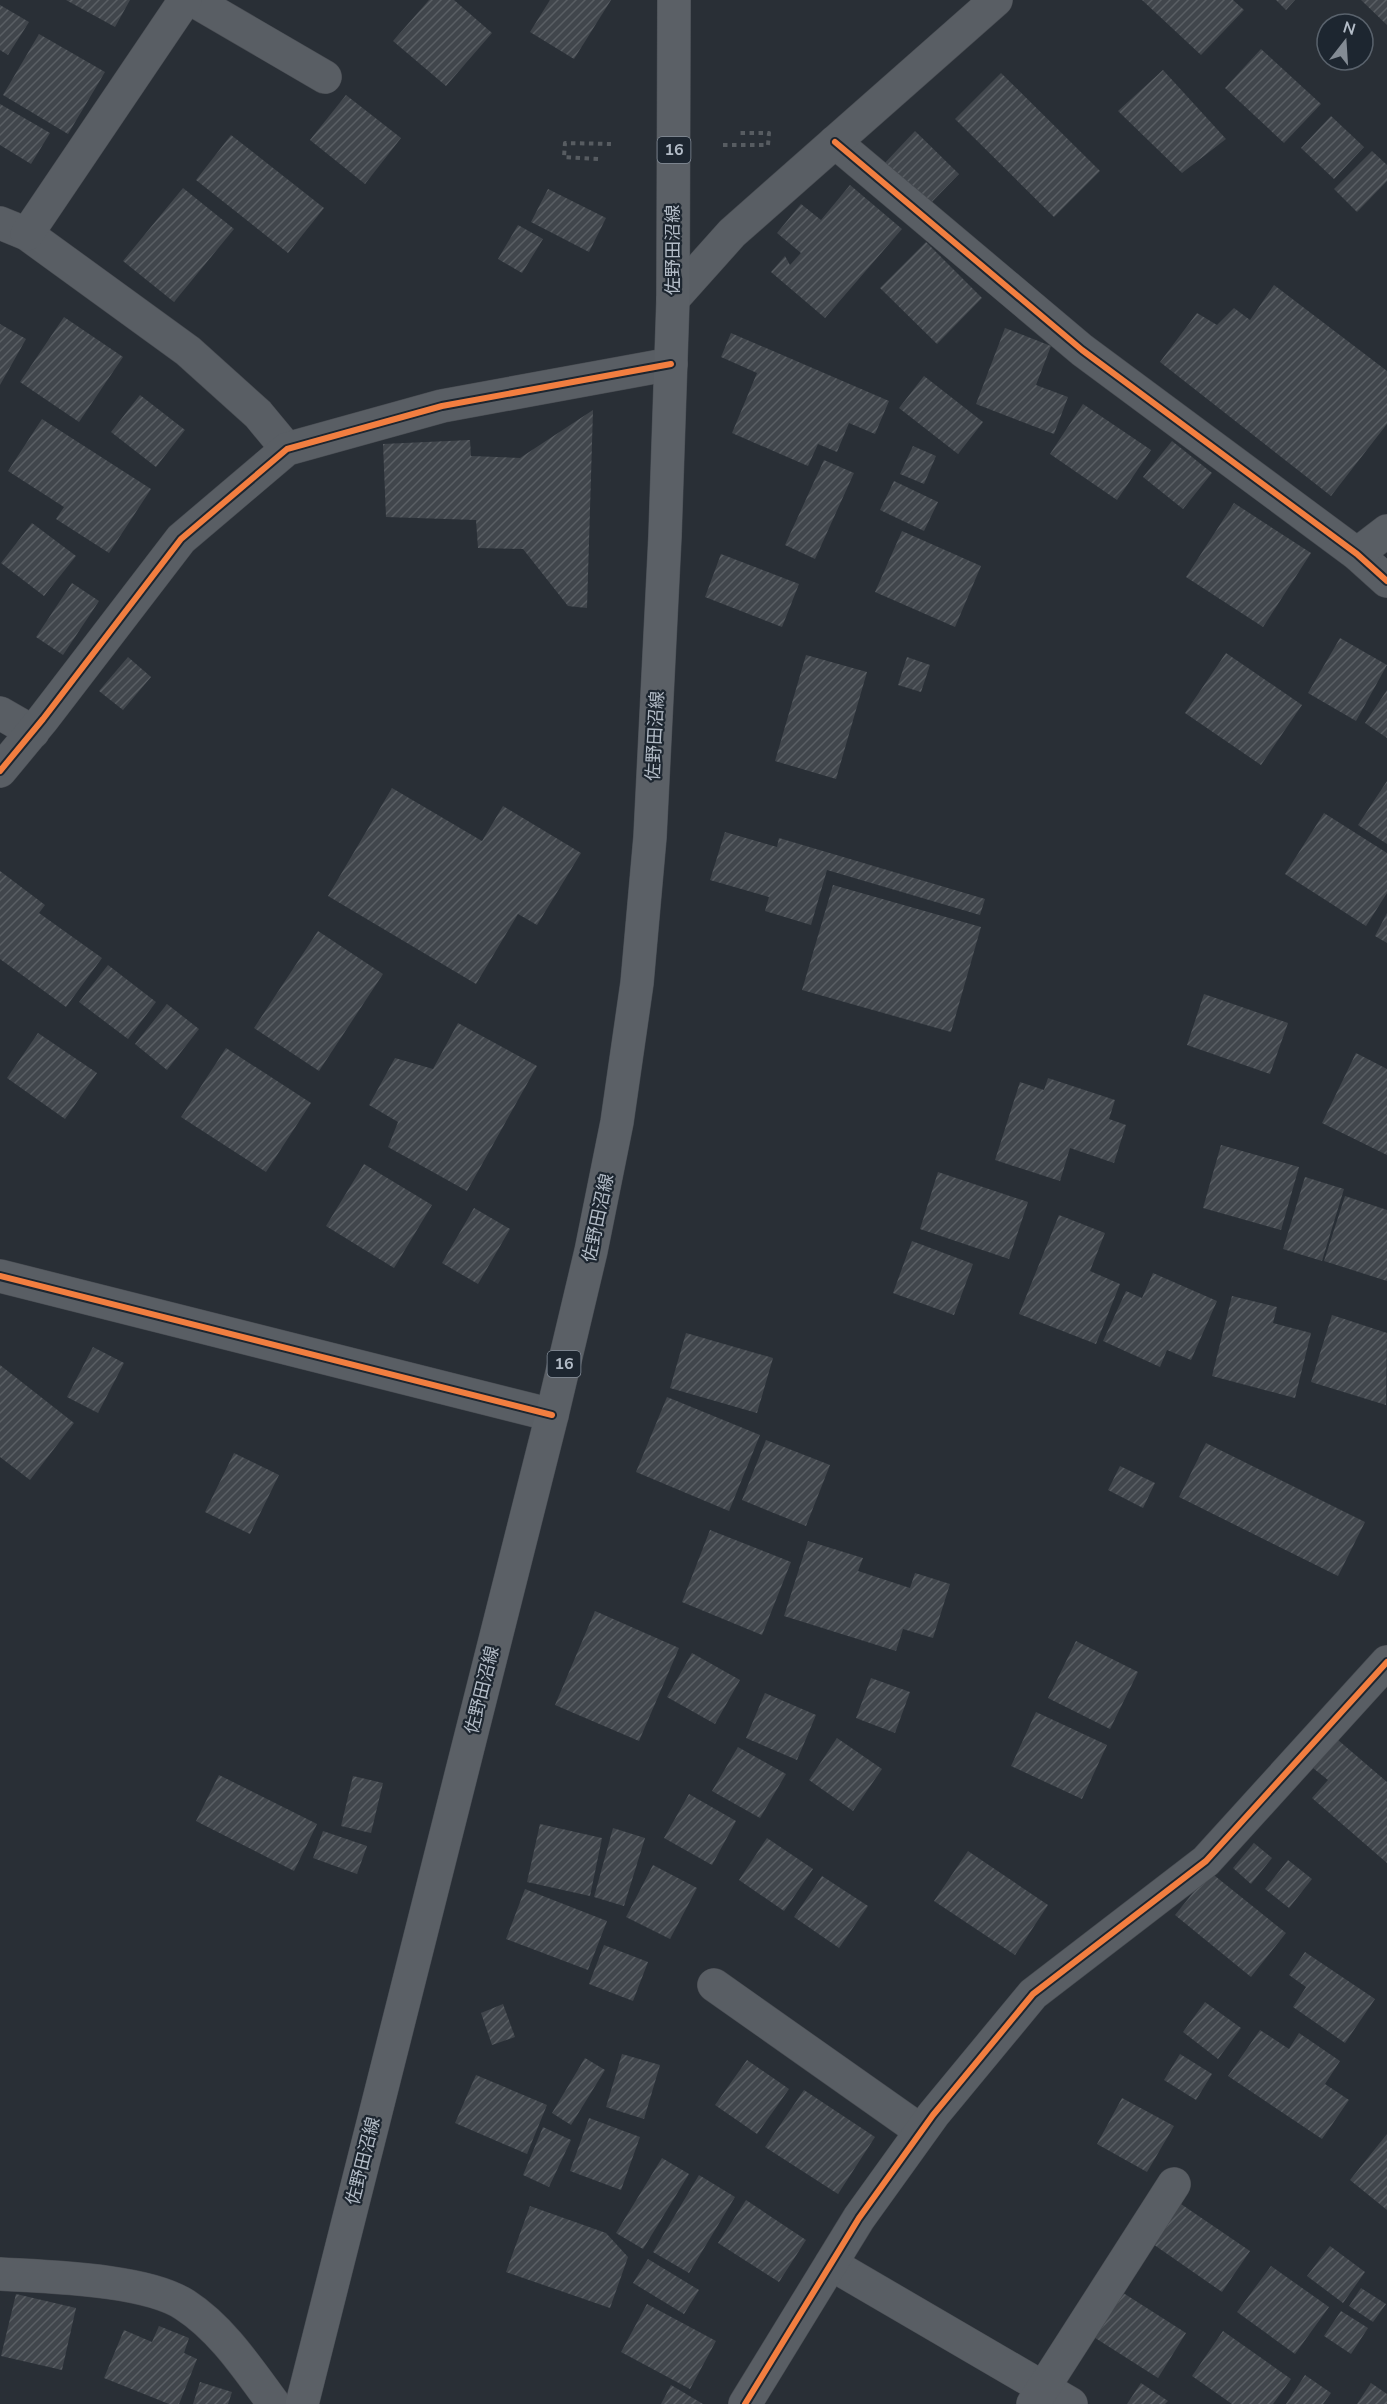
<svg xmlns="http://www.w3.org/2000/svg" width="1387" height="2404" viewBox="0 0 1387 2404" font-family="'Nunito Sans','Noto Sans JP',sans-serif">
	<defs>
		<pattern id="building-hatch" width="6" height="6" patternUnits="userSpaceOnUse" patternTransform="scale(1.5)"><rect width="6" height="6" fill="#41464c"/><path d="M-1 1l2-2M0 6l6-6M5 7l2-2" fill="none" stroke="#5a5f64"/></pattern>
	</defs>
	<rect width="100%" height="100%" fill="#292f36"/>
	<g fill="url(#building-hatch)">
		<path d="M66 0H130L115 27Z"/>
		<path d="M429 0H454L492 33 446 86 393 41Z"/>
		<path d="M550 0H611L574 59 530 32Z"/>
		<path d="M1142 0H1233L1244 10 1201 55Z"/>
		<path d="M1276 0H1295L1286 10Z"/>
		<path d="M1361 0H1387V25Z"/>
		<path d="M0 5 29 22 8 55 0 50Z"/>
		<path d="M39 34 105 72 68 134 3 95Z"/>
		<path d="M1261 49 1321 104 1284 143 1225 88Z"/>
		<path d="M1163 70 1226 139 1182 173 1118 111Z"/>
		<path d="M1001 73 1100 171 1054 217 955 119Z"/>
		<path d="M346 95 401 138 365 184 310 140Z"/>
		<path d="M0 104 50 133 31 164 0 145Z"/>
		<path d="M1331 116 1364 147 1334 179 1301 148Z"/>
		<path d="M915 131 959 174 926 208 882 166Z"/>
		<path d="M231 135 324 208 288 253 196 180Z"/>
		<path d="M1372 151 1387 165V181L1357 212 1334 189Z"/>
		<path d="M850 185 902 229 825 318 771 272 785 256 790 265 801 253 777 233 801 204 821 220Z"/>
		<path d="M183 188 234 229 174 302 123 261Z"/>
		<path d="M548 189 606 218 589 252 531 222Z"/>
		<path d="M518 225 543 239 522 273 498 259Z"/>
		<path d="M926 242 982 298 937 344 880 288Z"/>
		<path d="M1274 285 1387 371V424L1331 496 1160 362 1197 313 1217 325 1234 308 1250 320Z"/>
		<path d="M64 317 123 357 79 422 20 382Z"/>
		<path d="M0 324 26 339 0 385Z"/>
		<path d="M1005 328 1051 346 1036 385 1068 397 1054 434 976 404Z"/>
		<path d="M731 333 889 401 875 434 849 423 837 452 818 444 808 466 732 433 757 373 721 357Z"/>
		<path d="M924 376 983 422 958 454 899 408Z"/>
		<path d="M140 395 185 430 156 467 111 432Z"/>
		<path d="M1083 404 1151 450 1117 500 1050 454Z"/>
		<path d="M593 410 587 608 568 606 523 549 478 548 476 520 386 517 383 444 470 440 471 456 520 458Z"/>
		<path d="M42 419 151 489 109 553 56 519 64 507 8 471Z"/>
		<path d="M1172 441 1212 473 1183 509 1143 477Z"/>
		<path d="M913 446 936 456 924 484 900 474Z"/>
		<path d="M824 460 854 473 815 559 785 545Z"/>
		<path d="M894 481 938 502 924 531 880 510Z"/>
		<path d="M1234 503 1311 553 1263 627 1186 577Z"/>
		<path d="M32 523 76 556 44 596 1 563Z"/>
		<path d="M902 531 981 566 955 627 875 592Z"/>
		<path d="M721 554 799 584 782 627 705 597Z"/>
		<path d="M72 583 99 601 63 655 36 637Z"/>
		<path d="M1340 638 1387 665 1356 721 1308 693Z"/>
		<path d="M1226 653 1302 705 1261 765 1185 713Z"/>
		<path d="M806 655 867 672 836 779 775 761Z"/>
		<path d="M128 657 151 677 123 710 99 691Z"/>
		<path d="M907 657 930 665 921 692 898 685Z"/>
		<path d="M1387 690V738L1365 723Z"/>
		<path d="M1387 781V844L1358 825Z"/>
		<path d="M392 788 482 841 503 806 581 853 537 925 518 914 476 984 328 896Z"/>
		<path d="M1324 813 1387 853V893L1366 926 1285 874Z"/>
		<path d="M725 832 777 847 779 838 985 899 980 915 827 870 811 925 765 911 769 897 710 880Z"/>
		<path d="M0 871 45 905 39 913 102 958 66 1007 0 959Z"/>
		<path d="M833 885 981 927 951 1032 802 990Z"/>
		<path d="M1387 913V943L1375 936Z"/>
		<path d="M318 931 383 974 319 1071 254 1028Z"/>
		<path d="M108 965 156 1002 128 1039 79 1002Z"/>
		<path d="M1204 994 1288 1023 1270 1074 1187 1045Z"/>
		<path d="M167 1004 199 1029 167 1070 135 1044Z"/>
		<path d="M458 1023 537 1066 467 1191 388 1147 398 1122 369 1105 395 1058 433 1069Z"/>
		<path d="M38 1033 97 1073 65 1119 7 1078Z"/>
		<path d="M226 1048 311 1103 266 1172 181 1117Z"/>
		<path d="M1356 1053 1387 1069V1155L1322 1123Z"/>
		<path d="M1048 1078 1115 1100 1109 1119 1126 1125 1114 1163 1070 1148 1060 1181 995 1160 1020 1082 1044 1090Z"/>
		<path d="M1221 1145 1299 1167 1281 1230 1203 1208Z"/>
		<path d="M364 1164 432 1205 394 1268 326 1226Z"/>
		<path d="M938 1172 1028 1202 1009 1259 920 1229Z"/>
		<path d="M1305 1177 1344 1189 1322 1261 1283 1249Z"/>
		<path d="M1345 1196 1387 1210V1281L1324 1261Z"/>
		<path d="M474 1208 510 1229 478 1284 442 1263Z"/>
		<path d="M1059 1215 1105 1233 1090 1271 1120 1284 1096 1344 1019 1314Z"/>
		<path d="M912 1241 973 1264 954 1315 893 1293Z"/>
		<path d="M1153 1273 1217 1301 1191 1360 1167 1350 1160 1367 1103 1341 1126 1291 1142 1298Z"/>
		<path d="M1232 1296 1277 1307 1273 1323 1311 1333 1295 1398 1212 1376Z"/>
		<path d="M1332 1315 1387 1333 1386 1405 1311 1382Z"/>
		<path d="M686 1333 773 1358 757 1413 670 1388Z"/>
		<path d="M93 1347 124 1363 98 1413 67 1397Z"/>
		<path d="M0 1365 74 1423 30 1480 0 1457Z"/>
		<path d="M667 1397 760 1435 729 1511 636 1472Z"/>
		<path d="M766 1440 830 1465 806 1526 742 1500Z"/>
		<path d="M1206 1443 1365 1522 1338 1576 1179 1497Z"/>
		<path d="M234 1453 279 1475 250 1534 205 1512Z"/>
		<path d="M1120 1466 1155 1483 1143 1508 1108 1490Z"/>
		<path d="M710 1530 791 1562 762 1635 682 1602Z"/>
		<path d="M808 1541 863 1558 858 1571 910 1588 915 1573 950 1584 933 1638 903 1629 896 1651 784 1616Z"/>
		<path d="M595 1611 679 1648 639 1741 555 1705Z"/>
		<path d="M1076 1641 1138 1672 1110 1729 1048 1698Z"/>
		<path d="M692 1653 740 1680 715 1724 667 1697Z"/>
		<path d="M871 1678 910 1692 895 1733 856 1718Z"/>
		<path d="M765 1693 816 1715 797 1760 746 1738Z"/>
		<path d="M1036 1712 1107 1745 1082 1799 1011 1766Z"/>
		<path d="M837 1738 882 1769 853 1811 809 1780Z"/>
		<path d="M1338 1740 1387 1782V1863L1312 1798 1328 1780 1313 1768Z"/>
		<path d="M738 1747 786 1774 760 1818 712 1791Z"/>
		<path d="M219 1775 317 1824 294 1871 196 1821Z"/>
		<path d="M353 1776 383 1783 371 1833 341 1826Z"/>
		<path d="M689 1794 736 1821 712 1865 664 1838Z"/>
		<path d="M540 1824 602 1838 590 1896 527 1882Z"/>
		<path d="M613 1828 645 1838 624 1906 594 1897Z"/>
		<path d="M323 1831 367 1846 357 1874 313 1858Z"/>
		<path d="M767 1838 813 1869 784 1911 739 1880Z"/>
		<path d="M1254 1843 1272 1858 1251 1884 1233 1868Z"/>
		<path d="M968 1851 1048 1905 1015 1955 934 1901Z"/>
		<path d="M1288 1860 1312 1879 1289 1908 1265 1889Z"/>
		<path d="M653 1865 697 1888 670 1939 626 1917Z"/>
		<path d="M1210 1872 1286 1933 1251 1977 1175 1915Z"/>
		<path d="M822 1876 868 1906 839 1948 794 1917Z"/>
		<path d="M525 1889 607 1921 588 1970 506 1939Z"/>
		<path d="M604 1945 648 1962 633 2001 589 1984Z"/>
		<path d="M1305 1952 1375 1999 1345 2043 1293 2007 1306 1987 1289 1975Z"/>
		<path d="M1205 2002 1241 2028 1218 2059 1183 2032Z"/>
		<path d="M503 2004 515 2037 492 2045 481 2013Z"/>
		<path d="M1260 2030 1289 2049 1299 2033 1340 2061 1325 2084 1349 2100 1322 2139 1228 2076Z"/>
		<path d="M622 2054 660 2065 644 2119 606 2107Z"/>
		<path d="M1180 2054 1212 2074 1196 2100 1164 2080Z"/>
		<path d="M585 2058 605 2070 571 2125 552 2113Z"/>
		<path d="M747 2060 789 2089 757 2134 715 2105Z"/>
		<path d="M476 2075 547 2105 527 2154 455 2123Z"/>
		<path d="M804 2090 875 2137 838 2194 765 2147Z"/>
		<path d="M1122 2098 1174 2126 1147 2172 1097 2144Z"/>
		<path d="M589 2118 640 2137 621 2190 570 2171Z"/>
		<path d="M543 2127 571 2140 549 2187 523 2175Z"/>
		<path d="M1387 2134V2210L1350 2180Z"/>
		<path d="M662 2158 689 2174 643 2249 616 2233Z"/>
		<path d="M699 2175 735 2197 689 2273 653 2252Z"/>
		<path d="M746 2200 806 2240 779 2282 718 2243Z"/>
		<path d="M1178 2202 1250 2251 1222 2292 1150 2242Z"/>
		<path d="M530 2206 606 2233 628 2257 610 2308 506 2272Z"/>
		<path d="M1330 2246 1365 2272 1343 2303 1307 2276Z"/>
		<path d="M648 2259 699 2290 684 2314 633 2283Z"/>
		<path d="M1271 2266 1329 2307 1295 2354 1237 2312Z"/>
		<path d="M1361 2288 1386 2304 1373 2322 1349 2306Z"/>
		<path d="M1117 2289 1186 2333 1158 2378 1089 2334Z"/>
		<path d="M16 2294 76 2308 62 2370 1 2356Z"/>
		<path d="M647 2304 716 2341 690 2389 621 2352Z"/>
		<path d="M1341 2311 1368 2328 1351 2354 1324 2336Z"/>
		<path d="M159 2326 189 2338 184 2353 197 2359 179 2404H169L104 2378 124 2330 152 2342Z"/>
		<path d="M1223 2331 1291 2379 1273 2404H1232L1192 2376Z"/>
		<path d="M1305 2375 1331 2393 1323 2404H1286Z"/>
		<path d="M200 2382 232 2392 228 2404H193Z"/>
		<path d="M1141 2383 1168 2401 1165 2404H1127Z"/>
		<path d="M1371 2383 1387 2394V2404H1357Z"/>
		<path d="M671 2385 703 2404H661Z"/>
	</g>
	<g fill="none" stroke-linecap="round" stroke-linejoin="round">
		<defs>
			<g id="minor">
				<path d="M193 0 325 77"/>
				<path d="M835 142 1082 350 1357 554 1387 581"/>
				<path d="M0 223 27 234 188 351 258 414 287 449"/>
				<path d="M27 234 185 0"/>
				<path d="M1357 554 1387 531"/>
				<path d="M0 713 33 732"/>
				<path d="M0 771 43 719 181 539 287 449 442 406 671 364"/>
				<path d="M714 1985 921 2131"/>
				<path d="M831 2264 1071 2404"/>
				<path d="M0 2274C48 2277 146 2279 185 2305 222 2329 248 2369 274 2404"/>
				<path d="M745 2404 859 2218 933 2115 1033 1994 1206 1861 1387 1662"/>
				<path d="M1033 2404 1174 2184"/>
			</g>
			<g id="tertiary">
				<path d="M673 299 732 233 996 0"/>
				<path d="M0 1276 552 1415"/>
			</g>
			<path id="primary" d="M302 2404 552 1415 591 1251 617 1122 637 983 650 837 665 536 673 299 674 0"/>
		</defs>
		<use href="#minor" stroke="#474b51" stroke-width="34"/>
		<use href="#tertiary" stroke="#474b51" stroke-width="34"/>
		<use href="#primary" stroke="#474c53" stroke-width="34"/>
		<g stroke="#575c61" stroke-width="4" stroke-dasharray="4.5 4.5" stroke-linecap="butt">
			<path d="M723 145H768L769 133H737"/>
			<path d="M598 159 564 157 565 143 611 144"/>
		</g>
		<use href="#minor" stroke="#595e64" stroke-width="33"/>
		<use href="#tertiary" stroke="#595e64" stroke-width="33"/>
		<use href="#primary" stroke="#5b6066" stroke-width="33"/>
		<defs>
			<g id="cycleway">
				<path d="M835 142 1082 350 1357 554 1387 581"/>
				<path d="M0 771 43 719 181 539 287 449 442 406 671 364"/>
				<path d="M0 1276 552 1415"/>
				<path d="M745 2404 859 2218 933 2115 1033 1994 1206 1861 1387 1662"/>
			</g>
		</defs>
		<use href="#cycleway" stroke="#1d2630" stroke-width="10"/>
		<use href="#cycleway" stroke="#f27e40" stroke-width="6"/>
	</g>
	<g text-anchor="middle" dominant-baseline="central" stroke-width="4.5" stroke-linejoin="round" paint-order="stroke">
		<g fill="#1d2630" stroke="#868f9a" stroke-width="1.5">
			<rect x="657.5" y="137" width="33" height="26" rx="4.5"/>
			<rect x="547.5" y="1351" width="33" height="26" rx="4.5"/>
		</g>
		<g font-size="16" font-weight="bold" fill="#b3bcc7">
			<text x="674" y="150">16</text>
			<text x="564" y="1364">16</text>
		</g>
		<g font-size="18" fill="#b3bcc7" stroke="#1d2630">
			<text transform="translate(673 250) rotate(-90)">佐野田沼線</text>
			<text transform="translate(655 736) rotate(-87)">佐野田沼線</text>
			<text transform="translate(598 1218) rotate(-78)">佐野田沼線</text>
			<text transform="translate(482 1690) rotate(-76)">佐野田沼線</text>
			<text transform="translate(363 2161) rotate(-76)">佐野田沼線</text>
		</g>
	</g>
	<g transform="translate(1345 42) rotate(17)"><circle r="28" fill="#1d2630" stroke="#59626c" stroke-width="1.5"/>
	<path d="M0-4.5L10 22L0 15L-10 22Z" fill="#838b94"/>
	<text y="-9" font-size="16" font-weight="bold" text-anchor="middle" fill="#b3bcc7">N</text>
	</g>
</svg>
